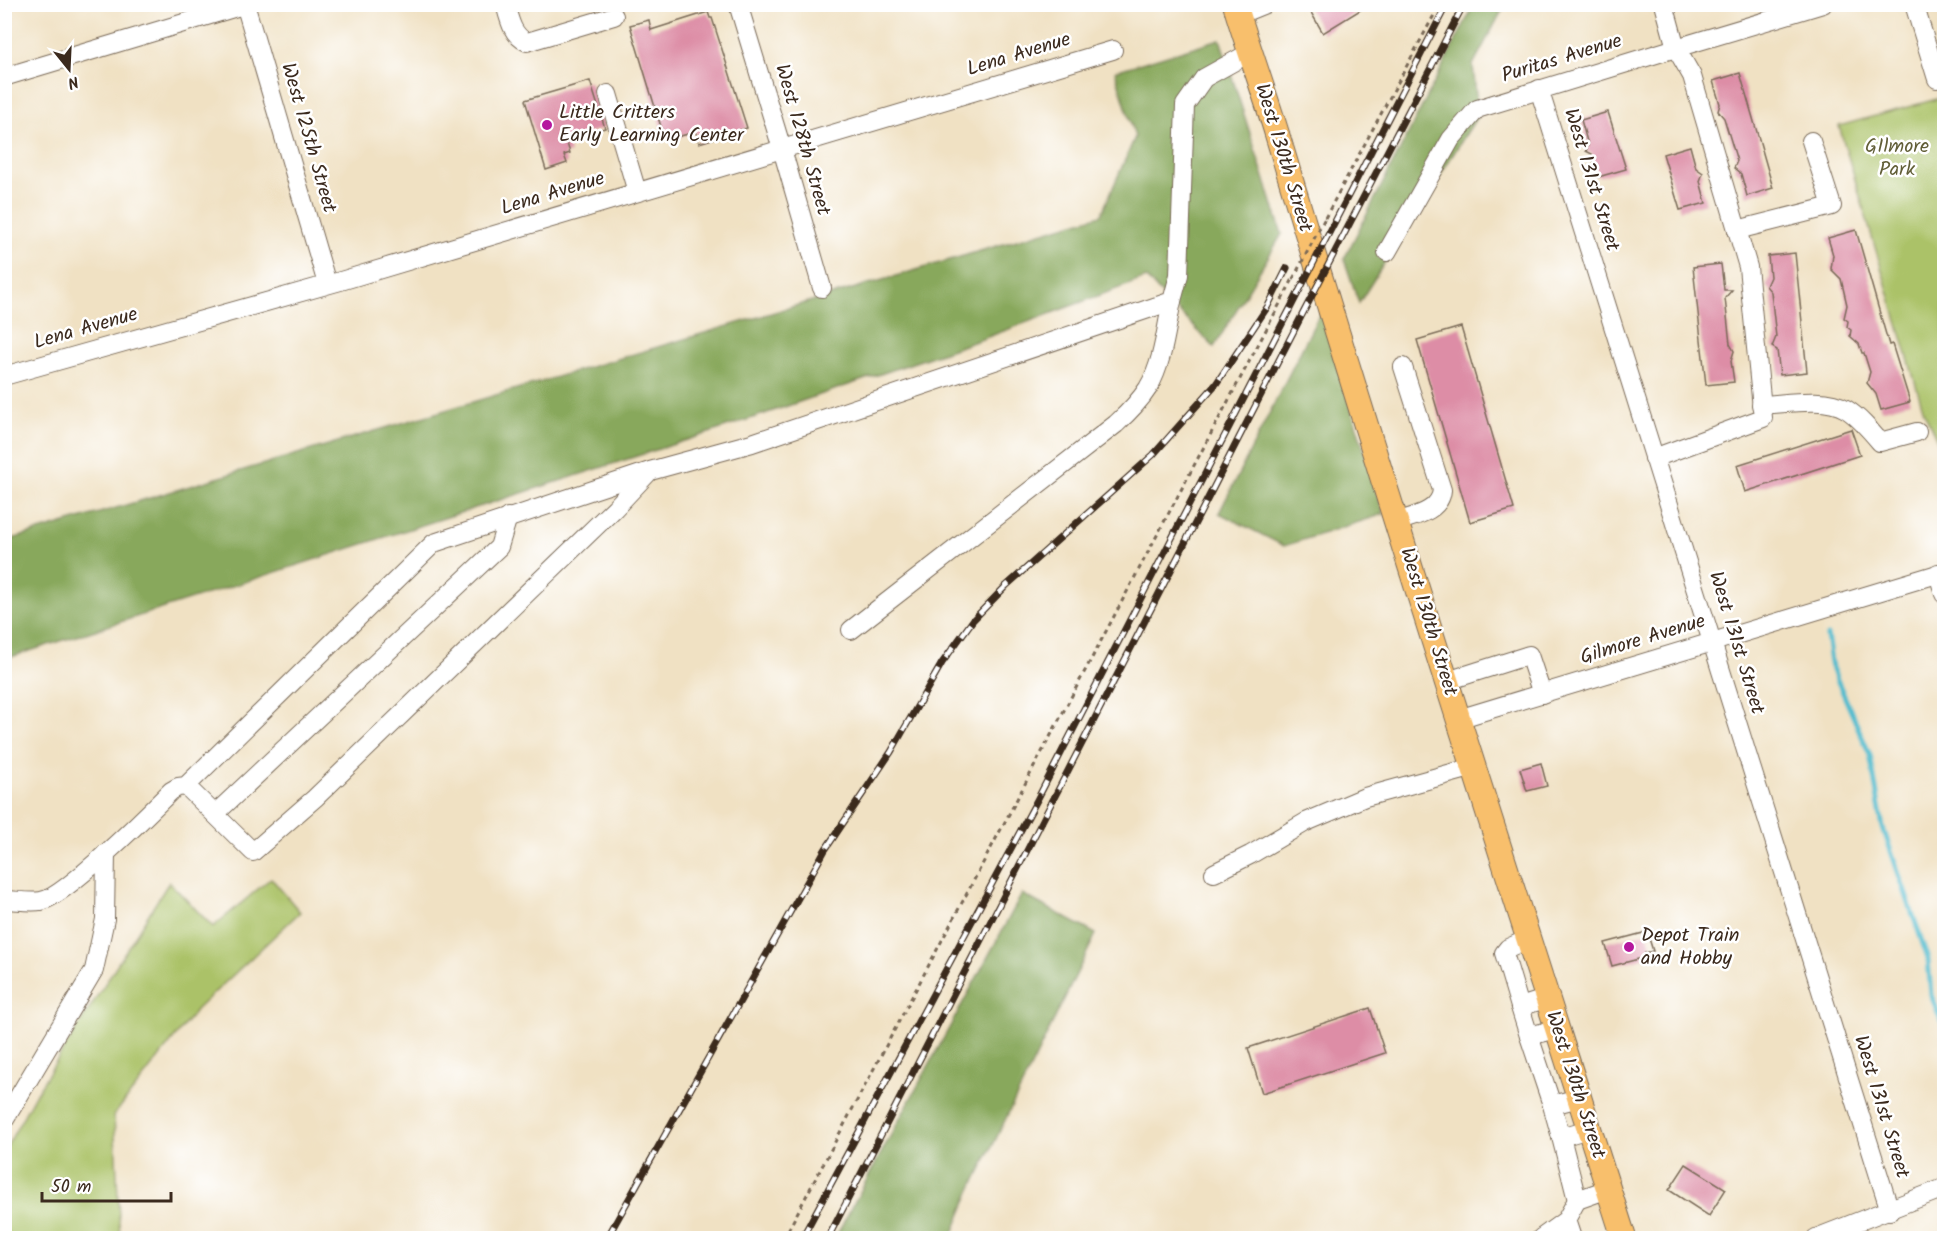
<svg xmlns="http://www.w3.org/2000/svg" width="1949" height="1243" viewBox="0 0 1949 1243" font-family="Kalam,sans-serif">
	<rect width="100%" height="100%" fill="#fff"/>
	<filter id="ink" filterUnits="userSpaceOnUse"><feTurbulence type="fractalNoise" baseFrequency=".0167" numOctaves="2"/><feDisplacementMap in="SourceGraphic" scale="12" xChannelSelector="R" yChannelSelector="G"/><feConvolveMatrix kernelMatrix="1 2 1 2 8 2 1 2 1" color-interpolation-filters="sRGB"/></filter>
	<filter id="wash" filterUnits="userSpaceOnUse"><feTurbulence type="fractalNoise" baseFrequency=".008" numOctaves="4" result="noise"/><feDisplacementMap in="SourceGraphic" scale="24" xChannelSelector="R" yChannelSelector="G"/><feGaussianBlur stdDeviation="1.35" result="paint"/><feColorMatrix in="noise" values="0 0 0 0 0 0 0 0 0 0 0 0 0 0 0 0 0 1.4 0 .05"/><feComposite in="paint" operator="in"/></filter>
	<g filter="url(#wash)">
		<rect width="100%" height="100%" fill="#f0e1c3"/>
		<g fill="#abc267" stroke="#737642" stroke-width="1.5">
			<path d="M1944 97V452L1943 453 1924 412 1839 126Z"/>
			<path d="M271 878 300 912 197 1009 114 1115 120 1238H5V1150L35 1095 169 882 213 927Z"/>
		</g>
		<g fill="#88a85c" stroke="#62693d" stroke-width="1.5">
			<path d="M1474 5H1505L1473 65 1478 115 1359 303 1344 259Z"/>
			<path d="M1220 39 1282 234 1214 347 1146 278 985 338 712 432 5 659V541L1101 215 1135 137 1115 71Z"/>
			<path d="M1321 311 1384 514 1284 546 1219 513Z"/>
			<path d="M1022 894 1096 934 970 1192 951 1238H835Z"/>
		</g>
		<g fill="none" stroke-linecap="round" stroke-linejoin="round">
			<path stroke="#51bcce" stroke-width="5" d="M1827 636 1832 668 1870 755 1883 828 1928 959 1931 995 1944 1027"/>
		</g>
		<g id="blocks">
			<g fill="#dd8da6">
				<path d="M1306 4H1370L1323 33Z"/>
				<path d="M708 12 710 18H712L747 128 699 143 696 132 665 140 630 25 649 20 651 30Z"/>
				<path d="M1740 73 1773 188 1747 196 1741 174 1734 168 1737 161 1724 118 1718 111 1720 104 1713 81Z"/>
				<path d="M590 81 605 128 566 140 570 153 564 155 567 163 546 170 525 100Z"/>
				<path d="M1608 112 1626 169 1598 177 1592 154 1586 151 1588 145 1581 120Z"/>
				<path d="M1690 146 1696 168 1703 173 1700 181 1706 203 1680 210 1663 154Z"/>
				<path d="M1856 230 1889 345 1892 344 1910 402 1881 410 1876 394 1867 383 1870 372 1864 353H1862L1859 344 1850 336 1851 330 1847 327 1848 321 1844 318 1847 305 1841 279 1831 269 1833 255 1828 238Z"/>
				<path d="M1795 253 1807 372 1780 375 1777 350 1772 347 1776 337 1771 292 1766 286 1770 277 1768 256Z"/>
				<path d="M1721 264 1724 290H1732L1725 298 1730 344 1734 351 1731 361 1734 382 1706 385 1693 267Z"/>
				<path d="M1461 327 1514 509 1470 522 1417 340Z"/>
				<path d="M1851 429 1860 455 1745 492 1737 465Z"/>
				<path d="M1541 763 1547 786 1527 791 1520 769Z"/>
				<path d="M1647 932 1653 951 1645 953 1646 957 1612 966 1605 943Z"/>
				<path d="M1370 1008 1385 1053 1262 1093 1248 1048Z"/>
				<path d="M1686 1164 1726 1189 1709 1216 1669 1190Z"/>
			</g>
		</g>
	</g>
	<g filter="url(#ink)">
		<use href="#blocks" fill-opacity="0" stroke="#7a6a58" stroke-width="1.5"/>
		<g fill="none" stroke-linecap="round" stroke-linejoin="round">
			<defs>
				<g id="minor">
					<path d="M245 4 327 284"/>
					<path d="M505 4C509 18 512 36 527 42L614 16"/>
					<path d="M738 4 782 149 822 288"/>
					<path d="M1914 4 1937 79"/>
					<path d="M1238 15 1265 4"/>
					<path d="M4 77 247 4"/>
					<path d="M1539 89 1890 1211"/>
					<path d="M608 94 637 192"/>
					<path d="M1737 230 1832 206 1811 141"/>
					<path d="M1387 252 1451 139 1477 109 1676 48 1823 4"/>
					<path d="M4 376 344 280 1113 50"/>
					<path d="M1761 405C1785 404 1825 396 1846 409 1859 417 1870 430 1880 442L1917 432"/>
					<path d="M1654 458 1763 418 1748 267 1692 76 1676 48 1664 4"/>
					<path d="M1396 522C1414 516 1440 512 1442 490L1403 367"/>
					<path d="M1938 573 1944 594"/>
					<path d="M851 630 1116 424C1128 413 1139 402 1148 388 1163 363 1166 329 1172 301"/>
					<path d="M1447 681 1529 655 1542 694"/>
					<path d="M1458 719 1944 572"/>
					<path d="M186 786 253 852 315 798 615 508 647 474"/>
					<path d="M215 814 499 547 508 517"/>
					<path d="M1214 873 1250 855 1306 822 1365 797 1474 767"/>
					<path d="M4 900C16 900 30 903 41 901 64 898 151 811 171 791L178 787 186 786 434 543 650 471 752 443 1172 301 1179 275 1185 105 1204 78 1251 52"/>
					<path d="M1528 939 1508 948 1504 953 1520 1007 1548 998"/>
					<path d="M1520 1007 1529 1036 1557 1029"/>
					<path d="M1529 1036 1552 1105 1579 1098"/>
					<path d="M1552 1105 1561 1137 1589 1129"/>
					<path d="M4 1121 94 970 105 919 106 853"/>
					<path d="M1561 1137 1577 1200 1608 1189"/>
					<path d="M1566 1220 1572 1238"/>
					<path d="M1541 1238 1566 1220 1577 1200"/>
					<path d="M1816 1238 1944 1188"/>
				</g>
				<path id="major" d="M1235 4C1248 48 1264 91 1277 134 1388 504 1507 871 1624 1238"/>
			</defs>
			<use href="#minor" stroke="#7a6a58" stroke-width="20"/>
			<use href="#major" stroke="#7a6a58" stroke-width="26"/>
			<g stroke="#7a6a58" stroke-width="3" stroke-dasharray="4.5 4.5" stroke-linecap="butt">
				<path d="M1325 218 1440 4"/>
				<path d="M784 1238 1293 279"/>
			</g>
			<use href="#minor" stroke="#fff" stroke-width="18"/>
			<use href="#major" stroke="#f8bf6c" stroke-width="24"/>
			<defs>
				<g id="rail">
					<path d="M607 1238 825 850 891 752 942 663 973 620 1006 586 1153 455 1216 384 1268 306 1287 268"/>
					<path d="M802 1238 1037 800 1447 4"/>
					<path d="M828 1238 1301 317 1464 4"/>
				</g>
			</defs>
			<use href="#rail" stroke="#3b2a1e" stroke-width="7"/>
			<use href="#rail" stroke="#fff" stroke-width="4.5" stroke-dasharray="14" stroke-linecap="butt"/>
			<path stroke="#7a6a58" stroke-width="3" stroke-dasharray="4.5 4.5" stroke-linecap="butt" d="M1293 279 1325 218"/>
		</g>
	</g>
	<g fill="#b5179e" stroke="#fff" stroke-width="2">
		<circle cx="547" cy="125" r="6"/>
		<circle cx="1629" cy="947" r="6"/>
	</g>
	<g text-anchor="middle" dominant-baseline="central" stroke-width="5" stroke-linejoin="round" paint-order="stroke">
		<g font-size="20" fill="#3b2a1e" stroke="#fff">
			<text transform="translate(1019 55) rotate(-17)">Lena Avenue</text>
			<text transform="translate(1562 59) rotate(-17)">Puritas Avenue</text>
			<text transform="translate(308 138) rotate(74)">West 125th Street</text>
			<text transform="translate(802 140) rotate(74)">West 128th Street</text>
			<text transform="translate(1283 158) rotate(73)">West 130th Street</text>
			<text transform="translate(1591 180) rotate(73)">West 131st Street</text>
			<text transform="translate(553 194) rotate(-17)">Lena Avenue</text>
			<text transform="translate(86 329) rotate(-16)">Lena Avenue</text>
			<text transform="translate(1428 622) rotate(73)">West 130th Street</text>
			<text transform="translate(1643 640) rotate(-17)">Gilmore Avenue</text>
			<text transform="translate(1736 643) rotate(73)">West 131st Street</text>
			<text transform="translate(1575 1085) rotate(72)">West 130th Street</text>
			<text transform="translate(1881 1107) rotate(73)">West 131st Street</text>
		</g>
		<g font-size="20" fill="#3b2a1e" stroke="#fff" text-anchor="start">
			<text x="559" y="113">Little Critters<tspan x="559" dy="23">Early Learning Center</tspan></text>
			<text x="1641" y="936">Depot Train<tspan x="1641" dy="23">and Hobby</tspan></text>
		</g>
		<g font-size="20" fill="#625f38" stroke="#fff">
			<text x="1897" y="147">GIlmore<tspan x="1897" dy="23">Park</tspan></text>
		</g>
	</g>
	<rect width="1949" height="1243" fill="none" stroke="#fff" stroke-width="24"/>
	<g transform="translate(69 69) rotate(162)" stroke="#ffffff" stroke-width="4.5" paint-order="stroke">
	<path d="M0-4.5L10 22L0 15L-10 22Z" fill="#3b2a1e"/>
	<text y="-9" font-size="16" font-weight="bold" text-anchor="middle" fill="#3b2a1e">N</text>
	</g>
	<path d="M42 1192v9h129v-9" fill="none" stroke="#3b2a1e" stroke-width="3"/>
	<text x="51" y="1192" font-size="18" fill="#3b2a1e" stroke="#ffffff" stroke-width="4.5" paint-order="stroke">50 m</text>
</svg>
